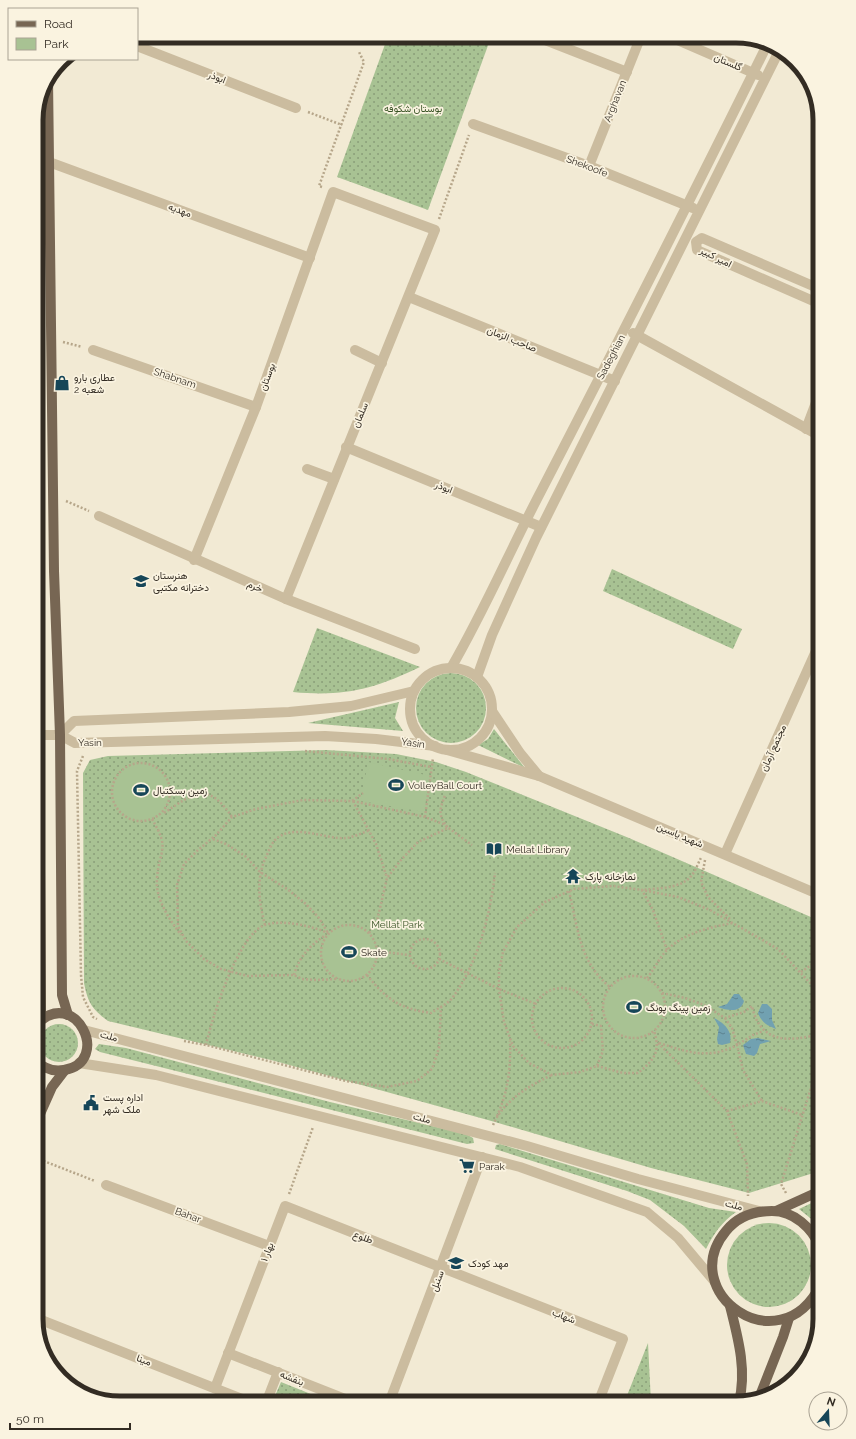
<svg xmlns="http://www.w3.org/2000/svg" width="856" height="1439" viewBox="0 0 856 1439" font-family="Raleway,Vazirmatn,sans-serif">
	<defs>
		<pattern id="green-dots" width="8" height="8" patternUnits="userSpaceOnUse"><rect width="8" height="8" fill="#a8c293"/><path d="M2 2h.1M6 6h.1" fill="none" stroke="#899e78" stroke-width="1.8" stroke-linecap="round"/></pattern>
		<pattern id="water-ripples" width="26" height="14" patternUnits="userSpaceOnUse"><rect width="26" height="14" fill="#71a1b1"/><path d="M2 4q2-2 4 0t4 0M15 11q2-2 4 0t4 0" fill="none" stroke="#5d8390"/></pattern>
	</defs>
	<rect width="100%" height="100%" fill="#f2ead4"/>
	<g fill="url(#green-dots)">
		<path d="M388 36H479L490 40 428 210 337 177Z"/>
		<path d="M612 569 742 629 733 649 603 591Z"/>
		<path d="M317 628 420 667C374 689 344 697 293 692Z"/>
		<circle cx="451" cy="708" r="35"/>
		<path d="M399 702 395 718 403 731 308 723Z"/>
		<path d="M494 729 525 768 478 745 488 739Z"/>
		<path d="M326 750 396 754 436 762 466 772 629 838 820 921V1171L749 1193 651 1168 495 1122 275 1061 108 1021C92 1009 88 1003 84 983L83 773 90 760 108 756Z"/>
		<circle cx="59" cy="1043" r="19"/>
		<path d="M99 1044 126 1048 330 1102 466 1134 473 1138 474 1143 467 1144 100 1052 95 1049Z"/>
		<path d="M500 1144 709 1208 736 1212C722 1222 714 1233 706 1249L684 1226 650 1200 627 1191 495 1149 496 1145Z"/>
		<path d="M820 1199V1226L799 1209Z"/>
		<circle cx="769" cy="1265" r="42"/>
		<path d="M648 1343 651 1403H624Z"/>
		<path d="M281 1382 333 1403H272Z"/>
	</g>
	<g fill="#a8c293">
		<path d="M368 762 430 776 424 812 361 801Z"/>
		<circle cx="141" cy="792" r="29"/>
		<circle cx="349" cy="953" r="28"/>
		<circle cx="634" cy="1007" r="31"/>
	</g>
	<g fill="url(#water-ripples)">
		<path d="M734 994H739L744 1001C741 1013 728 1011 718 1007L727 1004Z"/>
		<path d="M762 1004H767L772 1009V1020L776 1029C767 1025 762 1023 758 1013Z"/>
		<path d="M714 1018C724 1023 733 1031 730 1043L722 1045 718 1044 717 1039 719 1027Z"/>
		<path d="M758 1038 771 1041 760 1044 757 1053 754 1056 746 1054 743 1045 751 1039Z"/>
	</g>
	<g fill="none" stroke-linecap="round" stroke-linejoin="round">
		<g stroke="#b6a68a" stroke-width="2.5" stroke-dasharray="2 2" stroke-linecap="butt">
			<path d="M308 112 342 125"/>
			<path d="M322 187 319 186 364 62 359 52"/>
			<path d="M439 219 469 135"/>
			<path d="M63 342 82 347"/>
			<path d="M66 501 89 511"/>
			<path d="M305 751 388 759 431 767"/>
			<path d="M83 756 77 771 81 975 83 997 93 1017 97 1019"/>
			<circle cx="141" cy="792" r="29"/>
			<path d="M353 801 425 817 443 824 472 845"/>
			<path d="M353 801 376 844 387 878"/>
			<path d="M164 813C194 793 208 781 232 817"/>
			<path d="M425 817 433 758"/>
			<path d="M152 819C171 851 159 848 157 879 155 899 170 920 181 935"/>
			<path d="M213 839 226 844 245 856 260 872 287 889 306 904 319 918 328 933"/>
			<path d="M705 860 701 882 708 897 731 920"/>
			<path d="M569 891C578 928 579 962 610 987"/>
			<circle cx="349" cy="953" r="28"/>
			<path d="M265 925C259 903 256 880 265 859 268 853 271 844 275 840 293 822 326 840 346 838 354 837 362 833 370 830"/>
			<path d="M369 933 377 921 387 878 401 860 418 842 448 828C437 814 440 810 445 795"/>
			<circle cx="425" cy="954" r="15"/>
			<path d="M667 950 653 910 642 890C657 888 682 889 692 875 696 870 698 863 701 858"/>
			<path d="M377 951 409 955"/>
			<path d="M439 959 499 989 536 1004"/>
			<path d="M801 972 820 959"/>
			<path d="M294 975C299 957 310 945 326 935"/>
			<path d="M367 975C386 999 400 1009 431 1013 438 1008 448 1004 453 997 478 962 490 916 495 873"/>
			<circle cx="634" cy="1007" r="31"/>
			<path d="M647 978C654 970 659 958 667 950 684 933 711 927 733 923"/>
			<path d="M336 979 316 980 302 979 294 975 248 976 221 969 204 959 186 941 178 926 177 885 184 864 197 851 216 835 232 817 256 809 303 800 352 801 363 793"/>
			<circle cx="562" cy="1018" r="30"/>
			<path d="M662 993 685 998 704 1005 725 1018 744 1012 752 1006C760 1044 789 1042 820 1034"/>
			<path d="M725 1018 732 1028 737 1045 753 1035 763 1031"/>
			<path d="M592 1024 601 1026 603 1051 597 1066 580 1072 552 1075 529 1063 513 1046 504 1022 499 989V971L503 952 517 927 545 902 574 889 613 886 642 890 678 897 710 910 778 949 812 985 820 1003"/>
			<path d="M184 1041 206 1045 346 1081 387 1087 417 1081 432 1069 439 1048 441 1006"/>
			<path d="M658 1043 727 1111 747 1164 748 1196"/>
			<path d="M659 1043C687 1052 709 1060 737 1045L743 1070 762 1101"/>
			<path d="M206 1045C212 1018 238 934 265 925 283 919 311 926 328 933"/>
			<path d="M597 1066 623 1073H638C654 1060 661 1052 654 1031"/>
			<path d="M727 1111 762 1101 802 1115"/>
			<path d="M497 1116C508 1092 511 1067 510 1041"/>
			<path d="M493 1125C503 1101 530 1085 552 1075"/>
			<path d="M36 1158 95 1181"/>
			<path d="M786 1193 781 1184 820 1059"/>
			<path d="M289 1194 313 1127"/>
		</g>
		<g stroke="#cbbc9f" stroke-width="10">
			<path d="M342 36 354 40 355 36"/>
			<path d="M535 36 627 72"/>
			<path d="M668 36 758 75"/>
			<path d="M137 46 296 108"/>
			<path d="M473 124 589 166 693 208"/>
			<path d="M49 162 310 258"/>
			<path d="M589 166 641 36"/>
			<path d="M409 297 615 381"/>
			<path d="M820 304 697 250 696 242 702 238 820 289"/>
			<path d="M633 333 820 436"/>
			<path d="M93 350 256 407"/>
			<path d="M355 350 382 363"/>
			<path d="M806 429 820 392"/>
			<path d="M346 447 541 527"/>
			<path d="M307 469 334 479"/>
			<path d="M99 516 286 599 415 649"/>
			<path d="M194 560 256 407 333 192 435 230 286 599"/>
			<path d="M451 668C483 613 508 555 537 499 615 348 692 197 767 45"/>
			<circle cx="451" cy="709" r="41"/>
			<path d="M477 677 492 635 536 538 780 49"/>
			<path d="M492 711 520 753 539 776"/>
			<path d="M39 735H60L75 743 325 736 376 739 435 746"/>
			<path d="M60 735 74 721 289 712 351 706 414 691"/>
			<path d="M447 750 539 776 820 895"/>
			<path d="M725 854 820 642"/>
			<path d="M84 1030 527 1146 638 1179 759 1211"/>
			<path d="M79 1063 156 1075 520 1167 647 1212 678 1238 715 1282"/>
			<path d="M106 1185 269 1246"/>
			<path d="M36 1318 252 1403"/>
			<path d="M228 1353 355 1403"/>
			<path d="M215 1388 285 1206 623 1339 598 1403"/>
			<path d="M266 1403 278 1372"/>
			<path d="M389 1403 482 1157"/>
		</g>
		<g stroke="#776653" stroke-width="10">
			<path d="M48 79 54 571 60 735 62 995 68 1015"/>
			<path d="M36 656 39 722 41 1019"/>
			<path d="M36 1060C43 1068 53 1072 64 1070 113 1062 75 984 36 1025"/>
			<path d="M36 1123 52 1087 65 1070"/>
			<path d="M776 1211 820 1191"/>
			<path d="M820 1286C779 1366 675 1292 726 1231 738 1216 754 1211 772 1211 794 1211 812 1228 820 1247"/>
			<path d="M730 1306C738 1338 747 1370 739 1402"/>
			<path d="M759 1398 783 1337 789 1318"/>
		</g>
	</g>
	<defs>
		<symbol id="shop-bare" viewBox="-9 -9 18 18"><path d="M-5-2.5h2.3a2.7 3.5 0 0 1 5.4 0H5L5.5 6h-11ZM-1.5-2.5h3a1.5 2.3 0 0 0-3 0Z" fill="#164658" stroke="#faf3e0" stroke-width="2.5" paint-order="stroke"/></symbol>
		<symbol id="school-bare" viewBox="-9 -9 18 18"><path d="M0-5L7-2L0 1L-7-2ZM-4 1L0 2.5L4 1V4Q0 6-4 4Z" fill="#164658" stroke="#faf3e0" stroke-width="2.5" paint-order="stroke"/></symbol>
		<symbol id="stadium-bare" viewBox="-9 -9 18 18"><path d="M0-5a6.5 5 0 1 0 0 10a6.5 5 0 1 0 0-10ZM-3.5-1.8h7v3.6h-7Z" fill="#164658" stroke="#faf3e0" stroke-width="2.5" paint-order="stroke"/></symbol>
		<symbol id="library-bare" viewBox="-9 -9 18 18"><path d="M-6-4Q-3-5.5-.7-3.5V5Q-3 3-6 4ZM6-4Q3-5.5 .7-3.5V5Q3 3 6 4Z" fill="#164658" stroke="#faf3e0" stroke-width="2.5" paint-order="stroke"/></symbol>
		<symbol id="temple-bare" viewBox="-9 -9 18 18"><path d="M0-6L5-2H3V0L6.5 2.5H4V6H1.5V3h-3V6H-4V2.5H-6.5L-3 0V-2H-5Z" fill="#164658" stroke="#faf3e0" stroke-width="2.5" paint-order="stroke"/></symbol>
		<symbol id="civic-bare" viewBox="-9 -9 18 18"><path d="M-.6-6.5H3V-4.5H.6V-3L4-1V1h2V6H-6V1h2V-1L-.6-3ZM-1.2 2.5V6h2.4V2.5Z" fill="#164658" stroke="#faf3e0" stroke-width="2.5" paint-order="stroke"/></symbol>
		<symbol id="supermarket-bare" viewBox="-9 -9 18 18"><path d="M-6-5.5h2.5l.6 2H6L4.5 2H-2.5L-4.4-4H-6ZM-1.5 3.2a1.3 1.3 0 1 0 .1 0ZM3 3.2a1.3 1.3 0 1 0 .1 0Z" fill="#164658" stroke="#faf3e0" stroke-width="2.5" paint-order="stroke"/></symbol>
	</defs>
	<g fill-rule="evenodd">
		<use href="#shop-bare" x="51" y="372" width="22" height="22"/>
		<use href="#school-bare" x="130" y="570" width="22" height="22"/>
		<use href="#stadium-bare" x="385" y="774" width="22" height="22"/>
		<use href="#stadium-bare" x="130" y="779" width="22" height="22"/>
		<use href="#library-bare" x="483" y="838" width="22" height="22"/>
		<use href="#temple-bare" x="562" y="865" width="22" height="22"/>
		<use href="#stadium-bare" x="338" y="941" width="22" height="22"/>
		<use href="#stadium-bare" x="623" y="996" width="22" height="22"/>
		<use href="#civic-bare" x="80" y="1092" width="22" height="22"/>
		<use href="#supermarket-bare" x="456" y="1155" width="22" height="22"/>
		<use href="#school-bare" x="445" y="1252" width="22" height="22"/>
	</g>
	<g text-anchor="middle" dominant-baseline="central" stroke-width="3.5" stroke-linejoin="round" paint-order="stroke">
		<g font-size="10" fill="#332c23" stroke="#faf3e0">
			<text transform="translate(728 62) rotate(23)">گلستان</text>
			<text transform="translate(217 77) rotate(21)">ابوذر</text>
			<text transform="translate(615 101) rotate(-68)">Arghavan</text>
			<text transform="translate(587 166) rotate(21)">Shekoofe</text>
			<text transform="translate(180 210) rotate(20)">مهدیه</text>
			<text transform="translate(716 257) rotate(27)">امیر کبیر</text>
			<text transform="translate(512 339) rotate(22)">صاحب الزمان</text>
			<text transform="translate(611 357) rotate(-62)">Sadeghian</text>
			<text transform="translate(267 377) rotate(-70)">بوستان</text>
			<text transform="translate(175 378) rotate(19)">Shabnam</text>
			<text transform="translate(360 415) rotate(-67)">سلمان</text>
			<text transform="translate(444 487) rotate(22)">ابوذر</text>
			<text transform="translate(255 586) rotate(23)">خرم</text>
			<text x="90" y="742">Yasin</text>
			<text transform="translate(413 743) rotate(8)">Yasin</text>
			<text transform="translate(773 748) rotate(-66)">مجتمع آرمان</text>
			<text transform="translate(680 835) rotate(23)">شهید یاسین</text>
			<text transform="translate(109 1036) rotate(15)">ملت</text>
			<text transform="translate(422 1118) rotate(15)">ملت</text>
			<text transform="translate(734 1205) rotate(15)">ملت</text>
			<text transform="translate(188 1215) rotate(20)">Bahar</text>
			<text transform="translate(363 1237) rotate(21)">طلوع</text>
			<text transform="translate(267 1252) rotate(-69)">بهار ۱</text>
			<text transform="translate(437 1281) rotate(-69)">سنبل</text>
			<text transform="translate(564 1316) rotate(22)">شهاب</text>
			<text transform="translate(144 1360) rotate(21)">مینا</text>
			<text transform="translate(292 1378) rotate(22)">بنفشه</text>
		</g>
		<g font-size="10" fill="#395325" stroke="#faf3e0">
			<text x="413" y="108">بوستان شکوفه</text>
			<text x="397" y="924">Mellat Park</text>
		</g>
		<g font-size="10" fill="#332c23" stroke="#faf3e0" text-anchor="start">
			<text x="74" y="377">عطاری بارو<tspan x="74" dy="12">شعبه 2</tspan></text>
			<text x="153" y="575">هنرستان<tspan x="153" dy="12">دخترانه مکتبی</tspan></text>
			<text x="408" y="785">VolleyBall Court</text>
			<text x="153" y="790">زمین بسکتبال</text>
			<text x="506" y="849">Mellat Library</text>
			<text x="585" y="876">نمازخانه پارک</text>
			<text x="361" y="952">Skate</text>
			<text x="646" y="1007">زمین پینگ پونگ</text>
			<text x="103" y="1097">اداره پست<tspan x="103" dy="12">ملک شهر</tspan></text>
			<text x="479" y="1166">Parak</text>
			<text x="468" y="1263">مهد کودک</text>
		</g>
	</g>
	<path d="M0 0H856V1439H0ZM120 43H736A77 77 0 0 1 813 120V1319A77 77 0 0 1 736 1396H120A77 77 0 0 1 43 1319V120A77 77 0 0 1 120 43Z" fill="#faf3e0" fill-rule="evenodd"/>
	<path fill="none" stroke="#332c23" stroke-width="5" d="M120 43H736A77 77 0 0 1 813 120V1319A77 77 0 0 1 736 1396H120A77 77 0 0 1 43 1319V120A77 77 0 0 1 120 43Z"/>
	<rect x="8" y="8" width="130" height="52" fill="#faf3e0" stroke="#aaa394"/>
	<rect x="16" y="21" width="20" height="6" fill="#776653" stroke="#aaa394"/>
	<text x="44" y="28" font-size="12" fill="#332c23">Road</text>
	<rect x="16" y="38" width="20" height="12" fill="#a8c293" stroke="#aaa394"/>
	<text x="44" y="48" font-size="12" fill="#332c23">Park</text>
	<g transform="translate(828 1411) rotate(19)"><circle r="19" fill="#faf3e0" stroke="#aaa394"/>
	<path d="M0-3L7 15L0 10L-7 15Z" fill="#164658"/>
	<text y="-6" font-size="11" font-weight="bold" text-anchor="middle" fill="#332c23">N</text>
	</g>
	<path d="M10 1423v6h120v-6" fill="none" stroke="#332c23" stroke-width="2"/>
	<text x="16" y="1423" font-size="12" fill="#332c23" stroke="#faf3e0" stroke-width="3" paint-order="stroke">50 m</text>
</svg>
